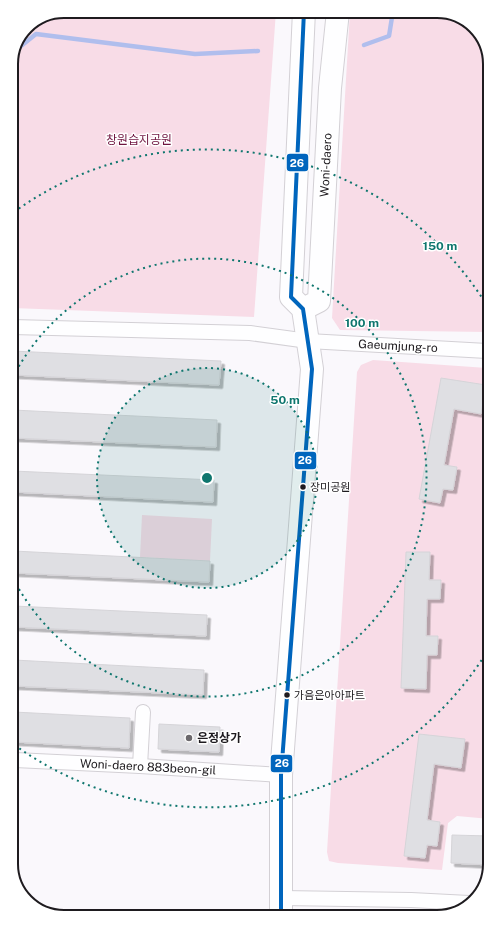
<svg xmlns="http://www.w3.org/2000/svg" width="501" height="928" viewBox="0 0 501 928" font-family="'Public Sans','Noto Sans KR',sans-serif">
	<defs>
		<filter id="shadow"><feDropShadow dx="3.5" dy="3.5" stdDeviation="0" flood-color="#0004"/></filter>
	</defs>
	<rect width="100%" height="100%" fill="#faf8fc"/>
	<g fill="#f8dce7">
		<path d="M65 11H276L254 317 12 308 11 61 27 27Z"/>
		<path d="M350 11H440L469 22 486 44 487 332 340 330 332 318Z"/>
		<path d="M373 360 487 368 490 819 457 816 448 823 442 870 338 863 329 861 327 852 357 372 361 365Z"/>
		<path d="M142 515 212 519 210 561 140 557Z"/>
	</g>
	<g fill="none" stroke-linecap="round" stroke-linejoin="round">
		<g stroke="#b0beed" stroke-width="4.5">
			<path d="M364 45 389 36 393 11"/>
			<path d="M16 50 36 34 195 54 258 51"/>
		</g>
	</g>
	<g fill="#dfdfe3" stroke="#d5d4d8" filter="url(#shadow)">
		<path d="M13 351 221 361 219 385 13 375Z"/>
		<path d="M441 378 486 385 481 414 454 409 444 465 457 467 453 490 443 489 440 503 419 499Z"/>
		<path d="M13 410 217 420 216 447 13 438Z"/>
		<path d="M13 471 214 480 213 502 13 492Z"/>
		<path d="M14 551 210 561 209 582 14 573Z"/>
		<path d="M406 552H430L429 580H441L440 599H427L426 636H438L437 655H427L426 689 401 688Z"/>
		<path d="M14 606 207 615 206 636 14 627Z"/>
		<path d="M14 660 204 670 203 695 14 686Z"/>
		<path d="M14 712 130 718 129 748 14 742Z"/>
		<path d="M159 724 220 727 219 752 158 749Z"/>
		<path d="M419 734 465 739 461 768 434 764 427 820 440 822 437 846 427 845 425 858 404 856Z"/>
		<path d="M452 835 490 836V865L451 863Z"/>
	</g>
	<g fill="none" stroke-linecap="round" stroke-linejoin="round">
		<defs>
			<g id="street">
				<path d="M12 327 250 333 308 341 487 351"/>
				<path d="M15 760 140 766 281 775"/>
				<path d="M140 766 143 712"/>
				<path d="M282 898 411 900 469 903"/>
			</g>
			<g id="primary">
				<path d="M303 309 319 301 330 88 338 11"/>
				<path d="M281 915V775L312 369 303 309 291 297 304 11"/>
			</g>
		</defs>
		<use href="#street" stroke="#d3d0d5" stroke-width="16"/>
		<use href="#primary" stroke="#d3d0d5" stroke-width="24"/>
		<use href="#street" stroke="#fefeff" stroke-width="14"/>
		<use href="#primary" stroke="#fefeff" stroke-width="22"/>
		<defs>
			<path id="bus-1" d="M281 915V775L312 369 303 309 291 297 304 11"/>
		</defs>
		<use href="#bus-1" stroke="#fff" stroke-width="7"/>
		<use href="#bus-1" stroke="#0065bd" stroke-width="4"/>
	</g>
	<circle cx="207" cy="478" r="110" fill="#0f766e" fill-opacity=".12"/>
	<g fill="none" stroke="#0f766e" stroke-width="2" stroke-dasharray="2 4">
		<circle cx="207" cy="478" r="110"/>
		<path d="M13 377A219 219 0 1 1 15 582"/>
		<path d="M488 650A329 329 0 0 1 16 746M14 212A329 329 0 0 1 486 304"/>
	</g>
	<g fill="#1e1b1f" stroke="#fff" stroke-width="1.5">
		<circle cx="303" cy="487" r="3.5"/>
		<circle cx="287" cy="695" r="3.5"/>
	</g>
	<circle fill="#6b686c" stroke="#fff" stroke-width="1.5" cx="189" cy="738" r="4"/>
	<g text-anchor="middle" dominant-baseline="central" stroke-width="3" stroke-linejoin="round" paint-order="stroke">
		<g font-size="11" fill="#1e1b1f" stroke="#fff" text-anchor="start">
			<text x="310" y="487">장미공원</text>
			<text x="294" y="695">가음은아아파트</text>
		</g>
		<g font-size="12" fill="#6f1540" stroke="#fff">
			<text x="139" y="140">창원습지공원</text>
		</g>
		<g font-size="12" fill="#1e1b1f" stroke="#fff">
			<text transform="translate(326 165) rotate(-87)">Woni-daero</text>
			<text transform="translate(398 346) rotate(3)">Gaeumjung-ro</text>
			<text transform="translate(148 767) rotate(3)">Woni-daero 883beon-gil</text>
		</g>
		<g font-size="12" font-weight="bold" fill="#1e1b1f" stroke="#fff" text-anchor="start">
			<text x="197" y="738">은정상가</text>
		</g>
	</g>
	<path d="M0 0H501V928H0ZM64 18H437A46 46 0 0 1 483 64V864A46 46 0 0 1 437 910H64A46 46 0 0 1 18 864V64A46 46 0 0 1 64 18Z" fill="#fff" fill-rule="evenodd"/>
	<path fill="none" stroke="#1e1b1f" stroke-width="2" d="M64 18H437A46 46 0 0 1 483 64V864A46 46 0 0 1 437 910H64A46 46 0 0 1 18 864V64A46 46 0 0 1 64 18Z"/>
	<circle cx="207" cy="478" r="6" fill="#0f766e" stroke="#fff" stroke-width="2"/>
	<g font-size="12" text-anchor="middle" font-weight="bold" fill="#0f766e" stroke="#fff" stroke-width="3" stroke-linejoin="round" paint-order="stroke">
		<text x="440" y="250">150 m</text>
		<text x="362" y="327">100 m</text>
		<text x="285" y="404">50 m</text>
	</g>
	<g stroke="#fff" stroke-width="1.5">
		<rect x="286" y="153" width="23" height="19" rx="4" fill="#0065bd"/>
		<rect x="294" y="451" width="23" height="19" rx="4" fill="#0065bd"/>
		<rect x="270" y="754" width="23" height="19" rx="4" fill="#0065bd"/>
	</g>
	<g font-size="11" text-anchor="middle" font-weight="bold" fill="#fff">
		<text x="297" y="167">26</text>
		<text x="305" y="464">26</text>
		<text x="282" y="767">26</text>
	</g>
</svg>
